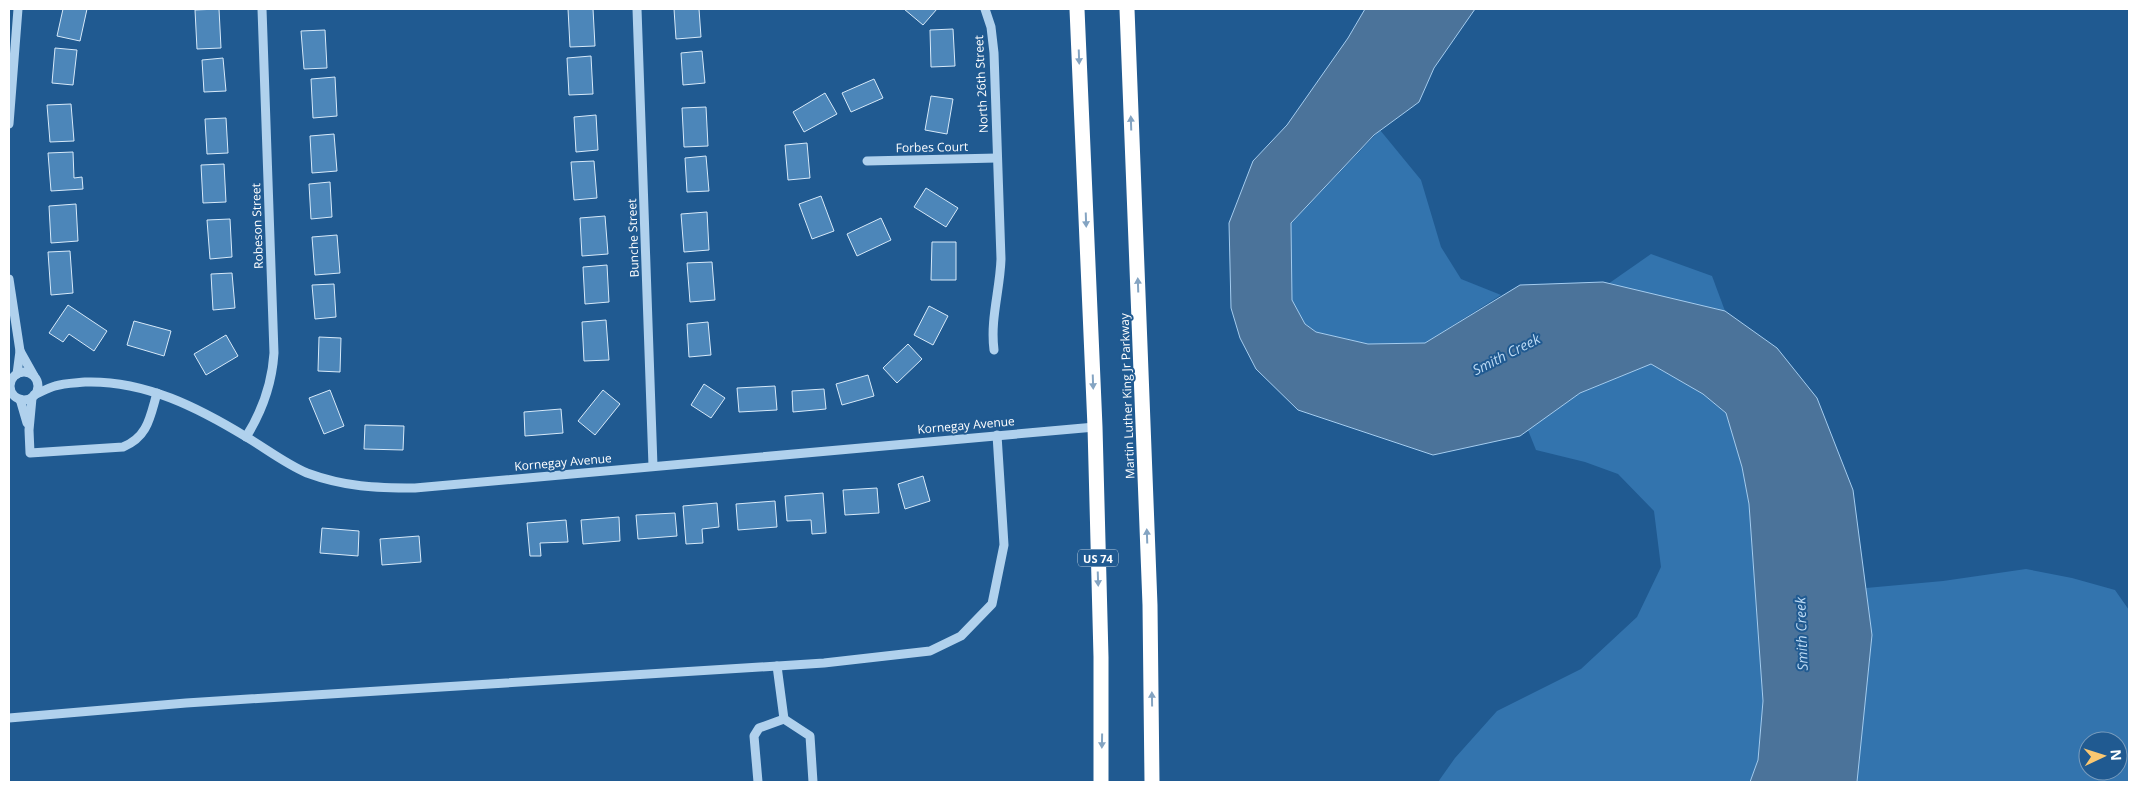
<svg xmlns="http://www.w3.org/2000/svg" width="2138" height="791" viewBox="0 0 2138 791" font-family="'Open Sans',sans-serif">
	<rect width="100%" height="100%" fill="#205a91"/>
	<g fill="#3374ae" fill-rule="evenodd">
		<path d="M1380 130 1421 180 1441 247 1461 279 1501 295 1425 343 1368 344 1316 332 1305 324 1292 300 1291 223Z"/>
		<path d="M1651 254 1712 276 1725 311 1608 284Z"/>
		<path d="M1651 364 1703 394 1726 413 1742 467 1749 504 1763 701 1758 760 1750 782H1438L1455 758 1497 711 1581 669 1637 617 1661 567 1654 511 1618 474 1585 462 1536 450 1528 430 1580 393Z"/>
		<path d="M2026 569 2072 578 2115 590 2129 610V782H1857L1872 635 1866 588 1943 581ZM2088 741H2118V771H2088Z"/>
	</g>
	<path fill="#4b739a" stroke="#a4ccef" d="M1365 9H1475L1434 68 1419 102 1374 135 1291 223 1292 300 1305 324 1316 332 1368 344 1425 343 1520 285 1603 282 1725 311 1777 348 1817 398 1853 490 1872 635 1857 782H1750L1758 760 1763 701 1749 504 1742 467 1726 413 1703 394 1651 364 1580 393 1520 436 1433 455 1298 410 1256 369 1240 338 1231 308 1229 223 1253 161 1287 125 1348 38Z"/>
	<g fill="#4c86b9" stroke="#d6e9f9">
		<path d="M63 9H87L80 41 57 36Z"/>
		<path d="M219 9 221 48 197 49 195 10Z"/>
		<path d="M568 9H593L595 46 570 47Z"/>
		<path d="M674 9H699L701 37 676 39Z"/>
		<path d="M904 9H937L923 25Z"/>
		<path d="M953 29 955 66 931 67 930 30Z"/>
		<path d="M325 30 327 68 304 69 301 31Z"/>
		<path d="M55 48 77 50 73 85 52 83Z"/>
		<path d="M702 51 705 83 683 85 681 53Z"/>
		<path d="M591 56 593 94 569 95 567 58Z"/>
		<path d="M223 58 226 91 204 92 202 60Z"/>
		<path d="M335 77 337 116 313 118 311 79Z"/>
		<path d="M874 79 883 98 851 112 842 93Z"/>
		<path d="M825 93 837 114 804 132 793 112Z"/>
		<path d="M931 96 953 99 947 134 925 130Z"/>
		<path d="M71 104 74 141 50 142 47 105Z"/>
		<path d="M706 107 708 146 684 147 682 108Z"/>
		<path d="M596 115 598 150 576 152 574 117Z"/>
		<path d="M226 118 228 153 207 154 205 119Z"/>
		<path d="M334 134 337 171 312 173 310 136Z"/>
		<path d="M807 143 810 178 788 180 785 145Z"/>
		<path d="M73 152 74 178 82 177 83 189 51 191 48 153Z"/>
		<path d="M706 156 709 191 687 192 685 158Z"/>
		<path d="M594 161 597 198 574 200 571 162Z"/>
		<path d="M224 164 226 202 203 203 201 165Z"/>
		<path d="M330 182 332 217 311 219 309 184Z"/>
		<path d="M926 188 958 208 946 227 914 207Z"/>
		<path d="M821 196 834 231 812 239 799 204Z"/>
		<path d="M76 204 78 241 51 243 49 206Z"/>
		<path d="M707 212 709 250 684 252 681 214Z"/>
		<path d="M605 216 608 254 582 256 580 218Z"/>
		<path d="M881 218 891 240 857 256 847 234Z"/>
		<path d="M230 219 232 257 210 259 207 220Z"/>
		<path d="M337 235 340 273 315 275 312 237Z"/>
		<path d="M932 242H956V280H931Z"/>
		<path d="M70 251 73 293 51 295 48 252Z"/>
		<path d="M712 262 715 300 690 302 687 263Z"/>
		<path d="M607 265 609 302 585 304 583 267Z"/>
		<path d="M232 273 235 308 213 310 211 274Z"/>
		<path d="M334 284 336 317 315 319 312 285Z"/>
		<path d="M68 305 107 331 94 351 69 334 63 342 49 333Z"/>
		<path d="M929 306 948 316 933 345 914 335Z"/>
		<path d="M606 320 609 360 584 361 582 322Z"/>
		<path d="M134 321 171 331 164 356 127 345Z"/>
		<path d="M708 322 711 355 689 357 687 324Z"/>
		<path d="M226 335 238 356 206 375 194 354Z"/>
		<path d="M319 337 341 338 340 372 318 371Z"/>
		<path d="M908 344 922 359 897 383 883 368Z"/>
		<path d="M868 375 874 396 842 405 836 384Z"/>
		<path d="M704 384 725 398 711 418 691 405Z"/>
		<path d="M775 386 777 410 739 412 737 388Z"/>
		<path d="M824 389 826 409 793 412 792 391Z"/>
		<path d="M330 390 344 426 324 434 309 398Z"/>
		<path d="M603 390 620 404 595 435 578 421Z"/>
		<path d="M561 409 563 433 525 436 524 412Z"/>
		<path d="M365 425 404 426 403 450 364 449Z"/>
		<path d="M923 476 930 501 905 509 898 484Z"/>
		<path d="M877 488 879 513 845 515 843 490Z"/>
		<path d="M823 493 826 533 812 534 811 520 787 521 785 496Z"/>
		<path d="M775 501 777 527 738 530 736 504Z"/>
		<path d="M717 503 719 527 702 529 703 543 686 544 683 506Z"/>
		<path d="M675 513 677 536 638 539 636 515Z"/>
		<path d="M619 517 620 541 583 544 581 520Z"/>
		<path d="M566 520 568 542 540 543 541 556H530L527 523Z"/>
		<path d="M322 528 359 531 358 556 320 553Z"/>
		<path d="M419 536 421 562 382 565 380 539Z"/>
	</g>
	<g fill="none" stroke-linecap="round" stroke-linejoin="round">
		<g stroke="#b0d1ed" stroke-width="9">
			<path d="M637 9 653 466"/>
			<path d="M985 9 991 27 994 53 1001 259C1000 290 990 319 994 350"/>
			<path d="M9 124 18 9"/>
			<path d="M867 161 997 158"/>
			<path d="M9 279 20 351 17 374"/>
			<path d="M20 351 34 376"/>
			<circle cx="24" cy="386" r="14"/>
			<path d="M34 395C41 392 48 388 55 386 64 383 76 383 85 382 145 380 199 408 248 438 268 450 286 464 307 473 345 487 376 488 415 488L1095 427"/>
			<path d="M32 398 29 430 30 453 123 447C148 437 150 417 157 393"/>
			<path d="M20 399 27 423"/>
			<path d="M246 437C263 410 272 384 274 353L262 9"/>
			<path d="M777 666 784 719"/>
			<path d="M9 718 186 703 824 663 930 651 961 636 992 604 1004 545 997 435"/>
			<path d="M784 719 810 736 813 782"/>
			<path d="M758 782 754 736 759 728 784 719"/>
		</g>
		<g stroke="#fff" stroke-width="15">
			<path d="M1077 9 1095 427 1101 657V782"/>
			<path d="M1127 9 1150 605 1152 782"/>
		</g>
	</g>
	<defs><path id="oneway-solid" d="M-6-.8H1V-3.2L6.5 0L1 3.2V.8H-6Z" transform="scale(1.25)"/></defs>
	<g fill="#84a4c2">
		<use href="#oneway-solid" transform="translate(1079 57) rotate(88)"/>
		<use href="#oneway-solid" transform="translate(1131 123) rotate(-92)"/>
		<use href="#oneway-solid" transform="translate(1086 220) rotate(88)"/>
		<use href="#oneway-solid" transform="translate(1138 285) rotate(-92)"/>
		<use href="#oneway-solid" transform="translate(1093 382) rotate(88)"/>
		<use href="#oneway-solid" transform="translate(1147 536) rotate(-92)"/>
		<use href="#oneway-solid" transform="translate(1098 579) rotate(88)"/>
		<use href="#oneway-solid" transform="translate(1152 699) rotate(-91)"/>
		<use href="#oneway-solid" transform="translate(1102 741) rotate(91)"/>
	</g>
	<g text-anchor="middle" dominant-baseline="central" stroke-width="4" stroke-linejoin="round" paint-order="stroke">
		<rect fill="#205a91" stroke="#bccede" stroke-width="1" x="1078" y="549.5" width="40" height="17" rx="4"/>
		<g font-size="11" font-weight="bold" fill="#fff">
			<text x="1098" y="558">US 74</text>
		</g>
		<g font-size="12" fill="#fff" stroke="#205a91">
			<text transform="translate(981 84) rotate(-93)">North 26th Street</text>
			<text transform="translate(932 147) rotate(-1)">Forbes Court</text>
			<text transform="translate(257 226) rotate(-92)">Robeson Street</text>
			<text transform="translate(633 238) rotate(-92)">Bunche Street</text>
			<text transform="translate(1127 396) rotate(-92)">Martin Luther King Jr Parkway</text>
			<text transform="translate(966 425) rotate(-5)">Kornegay Avenue</text>
			<text transform="translate(563 462) rotate(-5)">Kornegay Avenue</text>
		</g>
		<g font-size="14" font-style="italic" fill="#bcdaf4" stroke="#205a91">
			<text transform="translate(1506 354) rotate(-27)">Smith Creek</text>
			<text transform="translate(1801 634) rotate(-92)">Smith Creek</text>
		</g>
	</g>
	<rect width="2138" height="791" fill="none" stroke="#ffffff" stroke-width="20"/>
	<g transform="translate(2103 756) rotate(86)"><circle r="24" fill="#205a91" stroke="#799cbd"/>
	<path d="M0-4L9 19L0 12L-9 19Z" fill="#fbc871"/>
	<text y="-8" font-size="14" font-weight="bold" text-anchor="middle" fill="#ffffff">N</text>
	</g>
</svg>
